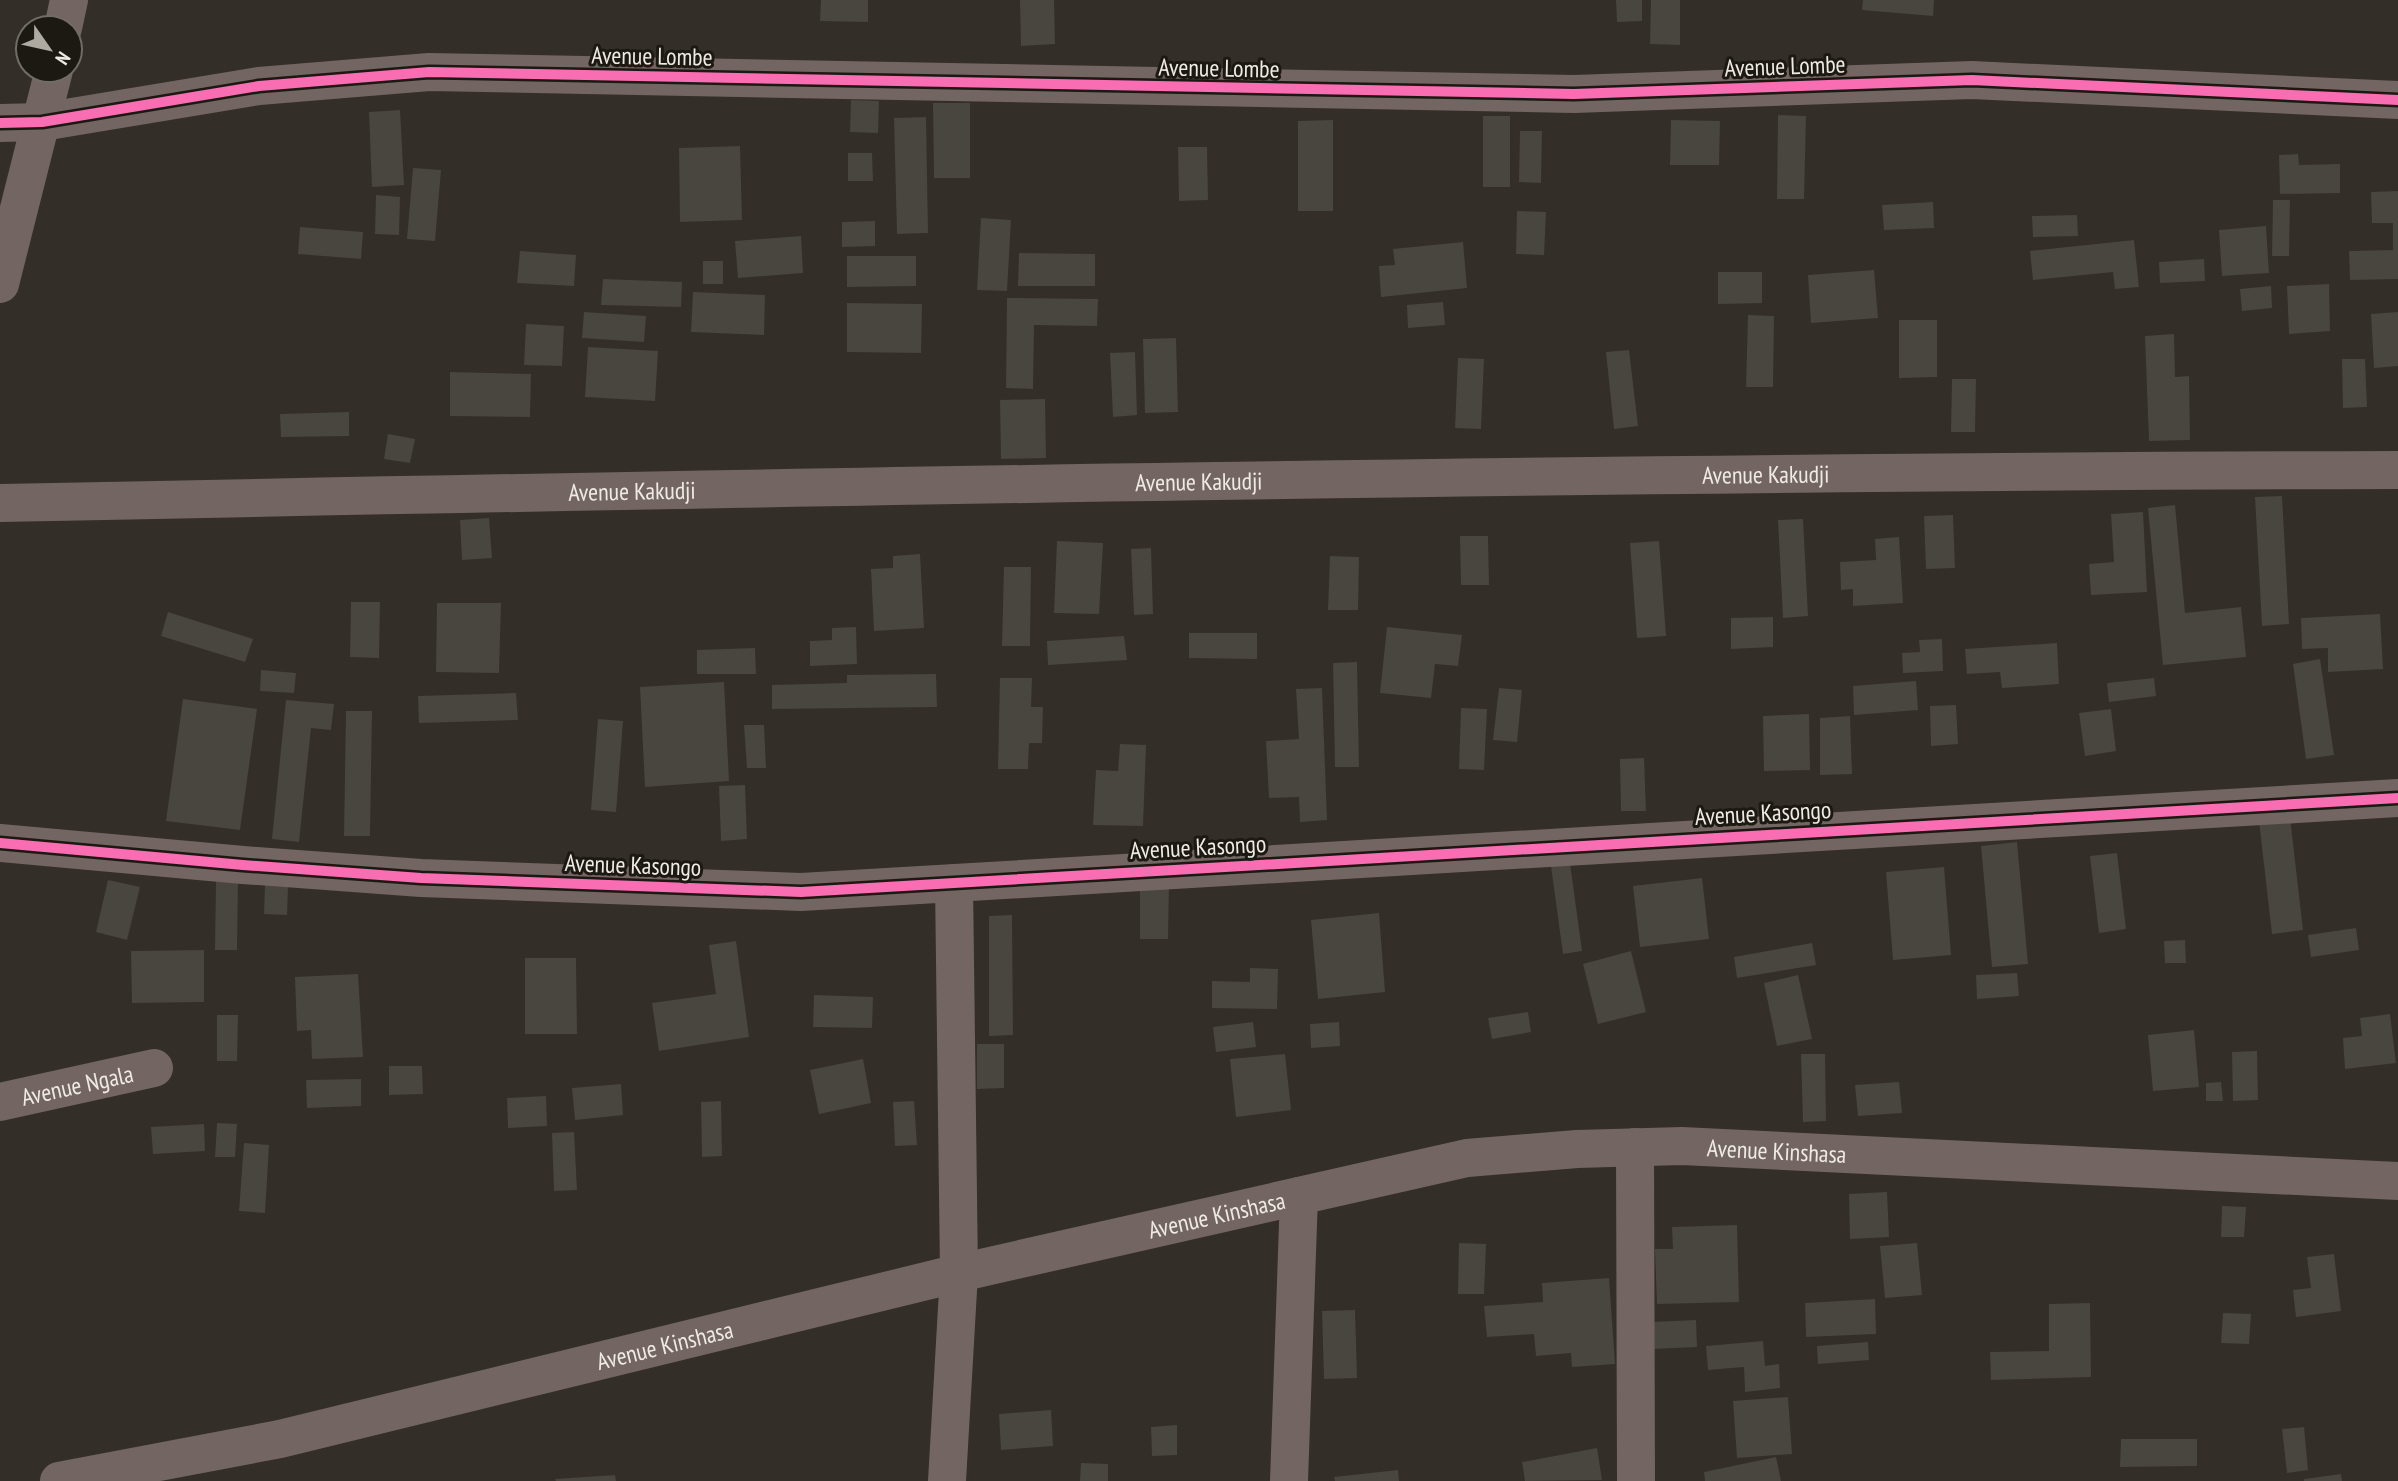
<svg xmlns="http://www.w3.org/2000/svg" width="2398" height="1481" viewBox="0 0 2398 1481" font-family="'PT Sans Narrow',sans-serif">
	<rect width="100%" height="100%" fill="#332e27"/>
	<g fill="#49453f">
		<path d="M821 0H868V22L820 21Z"/>
		<path d="M1020 0H1054L1055 44 1021 46Z"/>
		<path d="M1616 0H1642V21L1617 22Z"/>
		<path d="M1651 0H1680V45L1650 44Z"/>
		<path d="M1863 0H1934L1933 16 1862 10Z"/>
		<path d="M851 100 879 101 878 133 850 132Z"/>
		<path d="M933 103H970V178H934Z"/>
		<path d="M400 110 404 185 372 187 369 112Z"/>
		<path d="M1778 115 1806 116 1804 199H1777Z"/>
		<rect x="1483" y="116" width="27" height="71"/>
		<path d="M926 117 928 233 897 234 894 118Z"/>
		<path d="M1333 120V211H1298V121Z"/>
		<path d="M1671 120 1720 121 1719 165H1670Z"/>
		<path d="M1520 131H1542L1541 183 1519 182Z"/>
		<path d="M740 146 742 220 680 222 679 148Z"/>
		<path d="M1178 147H1207L1208 200 1179 201Z"/>
		<path d="M848 153H872L873 181H848Z"/>
		<path d="M2298 154 2299 165 2340 164V193L2280 194 2279 155Z"/>
		<path d="M413 168 441 170 435 241 407 239Z"/>
		<path d="M2398 191V279L2350 280 2349 251 2393 250V223H2372L2371 192Z"/>
		<path d="M376 195 400 197 399 235 375 234Z"/>
		<path d="M2273 200H2290L2289 256H2272Z"/>
		<path d="M1933 202 1934 228 1884 230 1882 205Z"/>
		<path d="M1517 211 1546 212 1544 255 1516 254Z"/>
		<path d="M2077 215 2078 236 2033 237 2032 216Z"/>
		<path d="M981 218 1011 220 1007 291 977 290Z"/>
		<path d="M875 221V246L842 247V222Z"/>
		<path d="M2266 226 2269 273 2222 276 2219 230Z"/>
		<path d="M300 227 363 232 361 259 298 254Z"/>
		<path d="M801 236 803 273 738 278 735 241Z"/>
		<path d="M2134 240 2139 287 2115 289 2113 272 2033 280 2030 251Z"/>
		<path d="M1463 242 1467 288 1381 297 1379 266 1395 265 1393 249Z"/>
		<path d="M520 251 576 255 574 286 517 283Z"/>
		<path d="M1019 253 1095 254V286H1018Z"/>
		<path d="M847 256H916V286L847 287Z"/>
		<path d="M2204 259 2205 281 2160 283 2159 262Z"/>
		<rect x="703" y="261" width="20" height="23"/>
		<path d="M1874 270 1878 318 1811 323 1808 275Z"/>
		<path d="M1718 272H1762V303L1718 304Z"/>
		<path d="M603 279 682 282 681 307 601 305Z"/>
		<path d="M2329 284 2330 331 2289 334 2287 286Z"/>
		<path d="M2271 286 2272 308 2242 311 2240 289Z"/>
		<path d="M693 292 765 295 764 335 691 332Z"/>
		<path d="M1007 298 1098 299 1097 326 1034 325 1033 389 1006 388Z"/>
		<path d="M1443 302 1445 325 1408 328 1407 305Z"/>
		<path d="M847 303 922 304 921 353 847 352Z"/>
		<path d="M584 312 646 316 644 342 582 338Z"/>
		<path d="M2398 312V366L2374 368 2371 314Z"/>
		<path d="M1748 315 1774 316 1773 387H1746Z"/>
		<path d="M1899 320H1937V377L1899 378Z"/>
		<path d="M526 324 564 326 562 366 524 365Z"/>
		<path d="M2174 334 2175 377 2189 376 2190 440 2149 441 2145 336Z"/>
		<path d="M1176 338 1178 412 1145 413 1143 339Z"/>
		<path d="M588 347 658 351 655 401 585 397Z"/>
		<path d="M1629 350 1638 426 1614 429 1606 352Z"/>
		<path d="M1135 352 1137 415 1113 417 1110 353Z"/>
		<path d="M1458 358 1484 359 1481 429 1455 428Z"/>
		<path d="M2342 359H2365L2367 407 2343 408Z"/>
		<path d="M450 372 531 374 530 417 450 416Z"/>
		<path d="M1952 379H1976L1975 432H1951Z"/>
		<path d="M1045 399 1046 458 1001 459 1000 400Z"/>
		<path d="M349 412V436L281 437 280 414Z"/>
		<path d="M388 434 415 439 410 463 384 459Z"/>
		<path d="M2282 496 2289 624 2262 626 2255 497Z"/>
		<path d="M2175 505 2185 613 2241 607 2246 657 2163 665 2148 508Z"/>
		<path d="M2143 512 2147 592 2091 595 2089 564 2114 562 2111 514Z"/>
		<path d="M1953 515 1955 568 1926 569 1924 516Z"/>
		<path d="M489 518 492 558 462 560 460 520Z"/>
		<path d="M1803 519 1808 616 1783 618 1778 520Z"/>
		<path d="M1460 536H1488L1489 585H1461Z"/>
		<path d="M1899 537 1903 603 1853 606V589L1841 590 1840 562 1876 560 1875 539Z"/>
		<path d="M1057 541 1103 543 1099 614 1054 613Z"/>
		<path d="M1659 541 1666 636 1637 638 1630 543Z"/>
		<path d="M1151 548 1153 614 1134 615 1131 549Z"/>
		<path d="M920 554 924 628 874 631 871 569 893 568V556Z"/>
		<path d="M1330 556 1359 557 1358 610H1328Z"/>
		<path d="M1004 567H1031L1030 646H1002Z"/>
		<path d="M351 602H380L379 658 350 657Z"/>
		<path d="M437 603H501L499 673 436 672Z"/>
		<path d="M168 612 253 639 245 662 161 636Z"/>
		<path d="M2380 614 2383 669 2328 672V648L2302 649 2301 618Z"/>
		<path d="M1773 617V647L1731 649V618Z"/>
		<path d="M856 627 857 664 810 666V641L832 640V628Z"/>
		<path d="M1387 627 1462 635 1458 666 1435 664 1431 698 1380 693Z"/>
		<path d="M1189 633H1257V659L1189 658Z"/>
		<path d="M1124 636 1127 660 1048 665 1047 641Z"/>
		<path d="M1942 639 1943 671 1903 673 1902 653 1920 652 1919 640Z"/>
		<path d="M2057 643 2059 684 2002 688 2000 672 1967 674 1965 649Z"/>
		<path d="M755 648 756 674H697V650Z"/>
		<path d="M2320 659 2334 755 2306 759 2293 664Z"/>
		<path d="M1357 662 1359 767H1335L1333 663Z"/>
		<path d="M261 670 296 673 294 693 260 691Z"/>
		<path d="M936 674 937 707 772 709V685L847 683V675Z"/>
		<path d="M1000 678H1032L1031 707H1043L1042 743H1029L1028 769H998Z"/>
		<path d="M2154 678 2156 696 2109 702 2107 683Z"/>
		<path d="M1916 681 1918 710 1854 715 1853 686Z"/>
		<path d="M724 682 729 781 645 787 640 687Z"/>
		<path d="M1322 688 1327 820 1300 822 1299 797 1269 798 1266 741 1299 739 1296 689Z"/>
		<path d="M1499 688 1522 690 1517 742 1493 740Z"/>
		<path d="M516 693 518 720 419 723 418 696Z"/>
		<path d="M183 699 257 709 240 830 166 821Z"/>
		<path d="M286 700 334 704 331 730 311 728 299 842 272 839Z"/>
		<path d="M1956 705 1958 744 1931 746 1930 706Z"/>
		<path d="M1461 708 1487 709 1484 770 1459 769Z"/>
		<path d="M2111 709 2116 751 2085 756 2079 713Z"/>
		<path d="M346 711H372L370 836H344Z"/>
		<path d="M1809 714 1810 770 1764 771 1763 716Z"/>
		<path d="M1850 716 1852 774 1820 775V718Z"/>
		<path d="M598 719 623 721 616 812 591 810Z"/>
		<path d="M744 725H764L766 768H747Z"/>
		<path d="M1120 744 1146 745 1143 826 1093 825 1096 770 1118 771Z"/>
		<path d="M1644 758 1646 811H1621L1620 759Z"/>
		<path d="M745 785 747 839 721 841 719 786Z"/>
		<path d="M2290 817 2303 930 2272 934 2259 821Z"/>
		<path d="M2017 842 2028 964 1992 967 1981 846Z"/>
		<path d="M2117 853 2126 929 2099 933 2090 856Z"/>
		<path d="M1570 863 1582 951 1563 954 1551 866Z"/>
		<path d="M1944 867 1951 955 1893 960 1886 872Z"/>
		<path d="M1702 878 1709 939 1640 947 1633 886Z"/>
		<path d="M108 880 140 887 127 940 96 932Z"/>
		<path d="M216 881H238L237 950H215Z"/>
		<path d="M265 885 288 887 287 915 264 914Z"/>
		<path d="M1140 885H1169L1168 939H1140Z"/>
		<path d="M1379 913 1385 992 1318 999 1311 920Z"/>
		<path d="M1012 915 1013 1035 989 1036V916Z"/>
		<path d="M2356 928 2359 950 2311 957 2308 935Z"/>
		<path d="M2185 940 2186 963H2165L2164 941Z"/>
		<path d="M736 941 749 1037 659 1051 652 1003 716 994 709 945Z"/>
		<path d="M1812 943 1816 965 1737 978 1734 957Z"/>
		<path d="M204 950V1002L132 1003 131 951Z"/>
		<path d="M1631 951 1646 1012 1598 1024 1583 964Z"/>
		<path d="M525 958H576L577 1034H525Z"/>
		<path d="M1250 968 1278 969 1277 1009 1212 1008V981L1250 982Z"/>
		<path d="M2017 973 2019 996 1977 999 1976 975Z"/>
		<path d="M358 974 363 1057 312 1059 311 1030 297 1031 295 977Z"/>
		<path d="M1798 975 1812 1039 1777 1046 1764 983Z"/>
		<path d="M814 995 873 997 872 1028 813 1027Z"/>
		<path d="M1528 1012 1531 1032 1492 1039 1488 1018Z"/>
		<path d="M2390 1014 2396 1063 2345 1069 2343 1038 2362 1036 2360 1018Z"/>
		<path d="M217 1015H238L237 1061H217Z"/>
		<path d="M1253 1022 1256 1047 1216 1052 1213 1027Z"/>
		<path d="M1339 1022 1340 1046 1311 1048 1310 1024Z"/>
		<path d="M2194 1030 2199 1087 2153 1091 2148 1035Z"/>
		<path d="M977 1044H1004V1088L977 1089Z"/>
		<path d="M2257 1051 2258 1100 2233 1101 2232 1052Z"/>
		<path d="M1285 1054 1291 1110 1236 1117 1230 1059Z"/>
		<path d="M1801 1054H1825L1826 1121 1803 1122Z"/>
		<path d="M863 1059 871 1103 819 1114 810 1070Z"/>
		<path d="M389 1066H422L423 1094 389 1095Z"/>
		<path d="M361 1079V1106L307 1108 306 1080Z"/>
		<path d="M1899 1082 1902 1113 1858 1116 1855 1085Z"/>
		<path d="M2221 1082 2223 1101H2206V1083Z"/>
		<path d="M621 1084 623 1115 575 1120 572 1088Z"/>
		<path d="M546 1096 547 1126 508 1128 507 1098Z"/>
		<path d="M721 1101 722 1156 702 1157 701 1102Z"/>
		<path d="M914 1101 917 1145 895 1146 893 1102Z"/>
		<path d="M217 1123 237 1124 235 1157H215Z"/>
		<path d="M204 1124 205 1151 153 1154 151 1127Z"/>
		<path d="M574 1132 577 1190 554 1191 552 1133Z"/>
		<path d="M244 1143 269 1145 265 1213 239 1211Z"/>
		<path d="M1887 1192 1889 1237 1850 1239 1849 1194Z"/>
		<path d="M2222 1206 2246 1207 2244 1237H2221Z"/>
		<path d="M1737 1225 1739 1302 1657 1304 1655 1249H1673L1672 1227Z"/>
		<path d="M1459 1243 1486 1244 1484 1294H1458Z"/>
		<path d="M1917 1243 1922 1295 1885 1298 1880 1246Z"/>
		<path d="M2334 1254 2341 1311 2296 1317 2293 1290 2311 1288 2307 1257Z"/>
		<path d="M1609 1278 1615 1364 1572 1367 1571 1353 1536 1356 1534 1334 1487 1337 1484 1306 1543 1302 1542 1283Z"/>
		<path d="M1875 1299 1876 1334 1806 1337 1805 1303Z"/>
		<path d="M2090 1303 2091 1377 1991 1380 1990 1352 2049 1351V1304Z"/>
		<path d="M1355 1310 1357 1378 1324 1379 1322 1311Z"/>
		<path d="M2223 1313 2251 1314 2249 1344 2221 1343Z"/>
		<path d="M1696 1320 1697 1347 1652 1349 1651 1322Z"/>
		<path d="M1763 1341 1765 1366 1779 1364 1780 1388 1745 1392 1744 1367 1708 1370 1706 1346Z"/>
		<path d="M1868 1342 1869 1360 1818 1364 1817 1346Z"/>
		<path d="M1788 1397 1792 1454 1737 1458 1733 1401Z"/>
		<path d="M1051 1410 1053 1446 1001 1450 999 1414Z"/>
		<path d="M1177 1425V1455L1152 1456 1151 1427Z"/>
		<path d="M2304 1427 2308 1470 2287 1473 2282 1429Z"/>
		<path d="M2121 1439H2197V1466L2120 1467Z"/>
		<path d="M1597 1448 1602 1480 1525 1481 1522 1462Z"/>
		<path d="M1776 1457 1781 1481H1705L1704 1472Z"/>
		<path d="M1081 1463 1108 1464V1481H1080Z"/>
		<path d="M1398 1470 1399 1481H1335L1334 1477Z"/>
		<path d="M2341 1474 2342 1481H2304V1479Z"/>
		<path d="M615 1475 616 1481H556L555 1479Z"/>
	</g>
	<g fill="none" stroke-linecap="round" stroke-linejoin="round">
		<g stroke="#726562" stroke-width="38">
			<path d="M63 28 69 0"/>
			<path d="M0 123 42 122 259 86 429 72 1574 94 1972 80 2398 100"/>
			<path d="M0 284 54 70"/>
			<path id="s1" d="M0 503C799 487 1599 472 2398 470"/>
			<path d="M0 843 243 865 421 878 801 892 2398 798"/>
			<path id="s2" d="M0 1102 154 1068"/>
			<path d="M1635 1147 1636 1481"/>
			<path id="s3" d="M59 1481 280 1439 959 1273 1467 1158 1577 1149 1682 1146 2398 1181"/>
			<path d="M947 1481 959 1273 954 883"/>
			<path d="M1289 1481 1299 1196"/>
		</g>
		<defs>
			<g id="cycleway">
				<path d="M0 123 42 122 259 86 429 72 1574 94 1972 80 2398 100"/>
				<path d="M0 843 243 865 421 878 801 892 2398 798"/>
			</g>
		</defs>
		<use href="#cycleway" stroke="#1c1812" stroke-width="15"/>
		<use href="#cycleway" stroke="#f96db3" stroke-width="10"/>
	</g>
	<g text-anchor="middle" dominant-baseline="central" stroke-width="6" stroke-linejoin="round" paint-order="stroke">
		<g font-size="24" fill="#f0ebe2" stroke="#1c1812">
			<text transform="translate(652 56) rotate(1)">Avenue Lombe</text>
			<text transform="translate(1785 66) rotate(-2)">Avenue Lombe</text>
			<text transform="translate(1219 68) rotate(1)">Avenue Lombe</text>
			<text stroke="none"><textPath href="#s1" startOffset="1766">Avenue Kakudji</textPath></text>
			<text stroke="none"><textPath href="#s1" startOffset="1199">Avenue Kakudji</textPath></text>
			<text stroke="none"><textPath href="#s1" startOffset="632">Avenue Kakudji</textPath></text>
			<text transform="translate(1763 813) rotate(-3)">Avenue Kasongo</text>
			<text transform="translate(1198 847) rotate(-3)">Avenue Kasongo</text>
			<text transform="translate(633 865) rotate(2)">Avenue Kasongo</text>
			<text stroke="none"><textPath href="#s2" startOffset="79">Avenue Ngala</textPath></text>
			<text stroke="none"><textPath href="#s3" startOffset="1755">Avenue Kinshasa</textPath></text>
			<text stroke="none"><textPath href="#s3" startOffset="1188">Avenue Kinshasa</textPath></text>
			<text stroke="none"><textPath href="#s3" startOffset="621">Avenue Kinshasa</textPath></text>
		</g>
	</g>
	<g transform="translate(49 49) rotate(124)"><circle r="33" fill="#1c1812" stroke="#716c65" stroke-width="2"/>
	<path d="M0-5L12 26L0 18L-12 26Z" fill="#aea9a1"/>
	<text y="-10" font-size="19" font-weight="bold" text-anchor="middle" fill="#f0ebe2">N</text>
	</g>
</svg>
